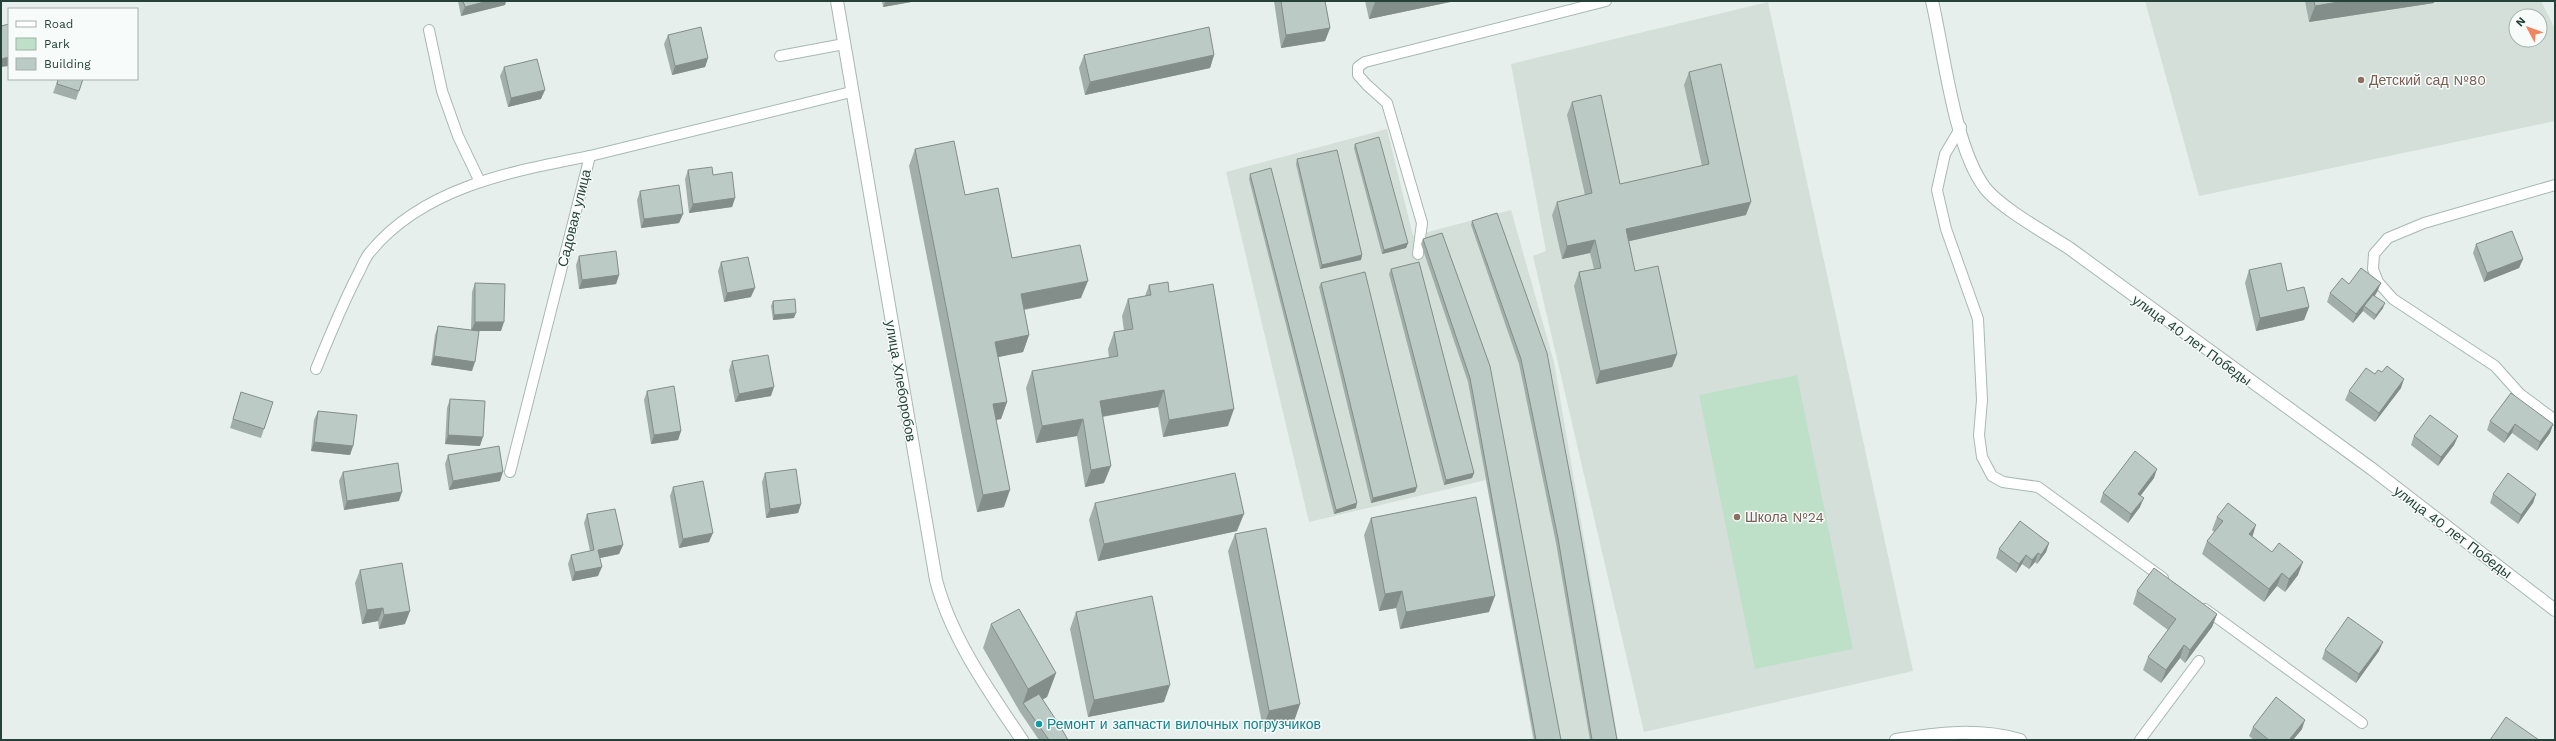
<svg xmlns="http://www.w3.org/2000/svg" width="2556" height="741" viewBox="0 0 2556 741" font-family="'Work Sans',sans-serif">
	<rect width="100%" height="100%" fill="#e6efeb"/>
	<g fill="#d4dfda" fill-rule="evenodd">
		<path d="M2145 1H2541L2555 29V121L2199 196ZM2516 16H2540V40H2516Z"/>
		<path d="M1768 2 1913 671 1644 732 1533 256 1546 251 1511 64Z"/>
		<path d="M1387 129 1413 236 1511 210 1554 362 1618 740H1533L1486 480 1309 522 1226 172Z"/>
	</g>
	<path fill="#bfe0c8" d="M1797 375 1853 649 1755 669 1699 395Z"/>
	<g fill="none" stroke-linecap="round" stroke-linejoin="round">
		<defs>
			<g id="service">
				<path d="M429 30 442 91 458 136 480 182"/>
				<path d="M780 56 844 44"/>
				<path d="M1961 127 1945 154 1937 190 1946 229 1978 319 1982 400 1979 435 1982 457 1992 476 2003 482 2038 487 2163 578"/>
				<path d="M2555 185 2424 223 2388 238 2374 254 2373 269 2378 282 2393 299 2495 366 2520 394 2555 420"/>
				<path d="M1418 254 1422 223 1387 103 1367 85 1358 75V67L1365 62 1606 1"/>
				<path d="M316 369C329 337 342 305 358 274 362 267 365 257 371 251 424 187 513 171 590 156"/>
				<path d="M510 472 590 156 851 92"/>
				<path d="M2205 609 2362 723"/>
				<path d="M2140 740 2199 661"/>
			</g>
			<g id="minor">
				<path d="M837 1 936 580C951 638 989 691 1022 740"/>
				<path d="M1932 1C1944 52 1954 147 1985 188 2002 209 2046 233 2069 248L2372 469 2555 610"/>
				<path d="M1896 740C1936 733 1980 728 2020 740"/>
			</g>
		</defs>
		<use href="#service" stroke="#a8b8b2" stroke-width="12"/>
		<use href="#minor" stroke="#a8b8b2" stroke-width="14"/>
		<use href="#service" stroke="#fff" stroke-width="10"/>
		<use href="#minor" stroke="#fff" stroke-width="12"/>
	</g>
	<g fill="#a1aea9">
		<path d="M458 1H506L505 5 461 16Z"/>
		<path d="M882 1H917L883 7Z"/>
		<path d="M1274 1H1325L1330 28 1325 41 1281 48Z"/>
		<path d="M1365 1H1455L1369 19Z"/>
		<path d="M2305 1H2434V3L2309 22Z"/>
		<path d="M668 35 708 58 705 67 672 75 664 44Z"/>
		<path d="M1084 55H1214L1210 68 1085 95 1079 68Z"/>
		<path d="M504 67 541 99 508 107 500 76Z"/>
		<path d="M1689 72 1746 215 1629 241 1635 271 1677 354 1672 367 1596 384 1574 286 1579 272 1594 269 1590 253 1562 259 1552 215 1557 202 1585 195 1567 115 1572 102 1620 184 1702 166 1684 85Z"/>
		<path d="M58 79H83L76 100 53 93Z"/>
		<path d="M1355 144 1408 243 1406 248 1382 254 1354 148Z"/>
		<path d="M915 149 965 195 1012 258 1081 298 1024 310 1029 335 1023 352 998 357 1007 402 1001 419 996 420 1004 507 977 512 909 166Z"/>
		<path d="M1297 159 1362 255 1361 260 1320 269 1296 164Z"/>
		<path d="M688 170 713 175 735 198 732 207 689 213 685 179Z"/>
		<path d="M1250 174 1356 508 1334 514 1249 179Z"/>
		<path d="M640 191 683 214 679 223 641 228 637 200Z"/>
		<path d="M1497 213 1617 740H1590L1556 543 1519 364 1471 225 1472 221Z"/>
		<path d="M1442 233 1561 740H1534L1468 382 1421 244 1423 239Z"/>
		<path d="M2476 244 2523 259 2519 268 2484 282 2473 253Z"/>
		<path d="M579 256 619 275 616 284 579 289 576 265Z"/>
		<path d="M721 262 751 297 724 302 718 271Z"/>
		<path d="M1391 269 1474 473 1472 478 1444 485 1389 274Z"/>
		<path d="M2249 270 2287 291 2309 307 2304 320 2256 331 2245 283Z"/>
		<path d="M475 283 501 331H475L472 371 431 365 435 335 438 326 471 330 472 292Z"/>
		<path d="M1321 283 1417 487 1415 492 1371 503 1319 287Z"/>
		<path d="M2381 283 2377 292 2375 296 2383 308 2374 320 2363 311 2353 323 2327 302 2330 293 2349 284Z"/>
		<path d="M1149 285 1169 292 1228 426 1163 437 1158 407 1102 417 1104 483 1085 487 1077 436 1036 443 1026 388 1032 371 1109 358 1108 349 1114 332 1124 331 1122 316 1128 299 1145 296Z"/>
		<path d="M773 301 794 318 773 320 771 306Z"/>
		<path d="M732 361 771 396 735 402 729 370Z"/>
		<path d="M2375 374 2401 388 2375 422 2345 400 2349 391Z"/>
		<path d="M647 391 681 431 678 440 651 444 644 400Z"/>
		<path d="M241 392 264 429 261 438 230 428Z"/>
		<path d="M450 399 480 446 445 444 447 408Z"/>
		<path d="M318 411 353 446 350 455 311 451 314 420Z"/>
		<path d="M2490 421 2553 424 2550 433 2537 451 2512 433 2504 443 2487 430Z"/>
		<path d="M2414 436H2458L2454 445 2438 466 2411 445Z"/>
		<path d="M448 455 500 481 449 490 445 464Z"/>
		<path d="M343 472 399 501 344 510 339 481Z"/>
		<path d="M765 473 801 504 798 513 766 518 762 482Z"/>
		<path d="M2154 478 2140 496V507L2128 523 2100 502 2103 493Z"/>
		<path d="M673 487 709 542 679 548 670 496Z"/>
		<path d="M2493 494H2536L2533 503 2518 524 2490 503Z"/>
		<path d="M1095 503 1237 531 1098 561 1089 520Z"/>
		<path d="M587 514 623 545 619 554 600 558 598 576 572 581 568 564 571 555 590 551 584 523Z"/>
		<path d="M2217 517 2252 536 2298 575 2285 592 2277 586 2264 602 2202 554 2207 541 2214 532 2212 530Z"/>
		<path d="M1371 518 1489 612 1400 629 1396 608 1379 611 1364 535Z"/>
		<path d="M1235 534 1300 704 1294 721 1263 728 1228 551Z"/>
		<path d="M2049 543 2046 552 2037 564 2035 562 2029 569 2022 564 2016 573 1996 558 1999 549Z"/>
		<path d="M360 570 405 624 379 629 378 621 362 624 355 583Z"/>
		<path d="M2137 591 2217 614 2212 627 2185 663 2180 658 2161 683 2143 670 2148 657 2168 630 2133 604Z"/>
		<path d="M1076 612 1164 702 1088 717 1070 629Z"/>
		<path d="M991 624 1056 673 1047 697 1042 699 1068 740H1039L1020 712 983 648Z"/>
		<path d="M2325 650 2379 651 2356 683 2322 659Z"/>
		<path d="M2253 727 2302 729 2293 740H2254L2249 736Z"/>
	</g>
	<g fill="#838d89">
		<path d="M488 1H506L505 5 461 16 465 7Z"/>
		<path d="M886 1H917L883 7Z"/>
		<path d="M1382 1H1455L1369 19 1375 2Z"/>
		<path d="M2344 1H2434V3L2309 22 2315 6Z"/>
		<path d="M1330 28 1325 41 1281 48 1286 35Z"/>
		<path d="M1214 55 1210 68 1085 95 1090 82Z"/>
		<path d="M9 57V66L1 67V59Z"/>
		<path d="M708 58 705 67 672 75 675 66Z"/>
		<path d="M545 90 541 99 508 107 511 98Z"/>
		<path d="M735 198 732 207 689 213 693 204Z"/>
		<path d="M1751 202 1746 215 1621 243 1626 229Z"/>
		<path d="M683 214 679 223 641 228 644 219Z"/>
		<path d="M1595 240 1590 253 1562 259 1567 246Z"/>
		<path d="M1408 243 1406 248 1382 254 1384 250Z"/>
		<path d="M1362 255 1361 260 1320 269 1322 265Z"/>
		<path d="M2523 259 2519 268 2484 282 2487 273Z"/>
		<path d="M619 275 616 284 579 289 582 280Z"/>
		<path d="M1088 281 1081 298 1015 311 1021 294Z"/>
		<path d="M2381 283 2377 292 2365 307 2364 306 2363 311 2353 323 2356 314Z"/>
		<path d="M755 288 751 297 724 302 727 293Z"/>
		<path d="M2385 303 2383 308 2374 320 2376 315Z"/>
		<path d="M2309 307 2304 320 2256 331 2260 318Z"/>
		<path d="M796 313 794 318 773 320 774 315Z"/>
		<path d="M475 322H504L501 331H471Z"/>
		<path d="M1029 335 1023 352 989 359 995 342Z"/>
		<path d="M1677 354 1672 367 1596 384 1600 371Z"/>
		<path d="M434 356 475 362 472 371 431 365Z"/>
		<path d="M2404 379 2401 388 2375 422 2379 413Z"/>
		<path d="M774 387 771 396 735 402 739 394Z"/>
		<path d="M1164 390 1158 407 1093 418 1100 401Z"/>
		<path d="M1007 402 1001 419 987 421 993 404Z"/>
		<path d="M1234 409 1228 426 1163 437 1169 420Z"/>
		<path d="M1083 419 1077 436 1036 443 1042 426Z"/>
		<path d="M2515 424 2512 433 2504 443 2508 434Z"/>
		<path d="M2553 424 2550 433 2537 451 2540 442Z"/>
		<path d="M681 431 678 440 651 444 654 435Z"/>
		<path d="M448 435 483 437 480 446 445 444Z"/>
		<path d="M2458 436 2454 445 2438 466 2441 457Z"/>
		<path d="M314 442 353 446 350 455 311 451Z"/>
		<path d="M1111 466 1104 483 1085 487 1091 470Z"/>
		<path d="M2157 469 2154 478 2135 503 2138 494Z"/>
		<path d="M503 472 500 481 449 490 453 481Z"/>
		<path d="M1474 473 1472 478 1444 485 1446 480Z"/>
		<path d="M1417 487 1415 492 1371 503 1373 498Z"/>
		<path d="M1010 490 1004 507 977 512 983 495Z"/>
		<path d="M402 492 399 501 344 510 347 501Z"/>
		<path d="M2536 494 2533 503 2518 524 2521 515Z"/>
		<path d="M2144 498 2140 507 2128 523 2131 514Z"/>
		<path d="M1357 503 1356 508 1334 514 1336 510Z"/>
		<path d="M801 504 798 513 766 518 770 509Z"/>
		<path d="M1244 514 1237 531 1098 561 1104 544Z"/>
		<path d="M2256 525 2252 538 2249 534Z"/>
		<path d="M713 533 709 542 679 548 683 539Z"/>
		<path d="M2049 543 2046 552 2037 564 2041 555Z"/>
		<path d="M623 545 619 554 595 559 598 550Z"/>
		<path d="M2038 553 2035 562 2029 569 2032 560Z"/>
		<path d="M2026 555 2022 564 2016 573 2019 564Z"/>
		<path d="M2303 562 2298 575 2285 592 2289 579Z"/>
		<path d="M602 567 598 576 572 581 575 572Z"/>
		<path d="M2282 573 2277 586 2264 602 2269 589Z"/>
		<path d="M1402 591 1396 608 1379 611 1385 594Z"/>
		<path d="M1495 596 1489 612 1400 629 1406 612Z"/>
		<path d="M383 608 378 621 362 624 367 610Z"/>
		<path d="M410 611 405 624 379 629 384 615Z"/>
		<path d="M2217 614 2212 627 2185 663 2190 650Z"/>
		<path d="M2383 642 2379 651 2356 683 2359 674Z"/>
		<path d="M2184 645 2180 658 2161 683 2166 670Z"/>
		<path d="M1056 673 1047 697 1027 709 1023 703 1028 689Z"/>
		<path d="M1170 685 1164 702 1088 717 1094 700Z"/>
		<path d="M1300 704 1294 721 1263 728 1269 711Z"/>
		<path d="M2305 720 2302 729 2293 740H2289Z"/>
	</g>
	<g fill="#bbcac4" stroke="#838d89">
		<path d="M463 1H488L465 7Z"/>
		<path d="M1281 1H1325L1330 28 1286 35Z"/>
		<path d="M2314 1H2344L2315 6Z"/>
		<path d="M9 24V57L1 59V26Z"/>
		<path d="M701 27 708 58 675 66 668 35Z"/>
		<path d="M1209 27 1214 55 1090 82 1084 55Z"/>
		<path d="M537 59 545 90 511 98 504 67Z"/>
		<path d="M1721 64 1751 202 1626 229 1635 271 1658 266 1677 354 1600 371 1579 272 1601 268 1595 240 1567 246 1557 202 1592 193 1572 102 1601 95 1620 184 1709 164 1689 72Z"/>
		<path d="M58 79H83L79 91 57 84Z"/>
		<path d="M1379 137 1408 243 1384 250 1355 144Z"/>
		<path d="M954 141 965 195 998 188 1012 258 1080 245 1088 281 1021 294 1029 335 995 342 1007 402 993 404 1010 490 983 495 915 149Z"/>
		<path d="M1337 150 1362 255 1322 265 1297 159Z"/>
		<path d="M712 167 713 175 732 172 735 198 693 204 688 170Z"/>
		<path d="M1271 168 1357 503 1336 510 1250 174Z"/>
		<path d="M679 185 683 214 644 219 640 191Z"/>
		<path d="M1497 213 1547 353 1574 497 1617 740H1592L1558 538 1521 359 1472 221Z"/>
		<path d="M2512 231 2523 259 2487 273 2476 244Z"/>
		<path d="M1442 233 1490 366 1561 740H1536L1470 378 1423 239Z"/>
		<path d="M616 251 619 275 582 280 579 256Z"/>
		<path d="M748 257 755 288 727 293 721 262Z"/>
		<path d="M1419 262 1474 473 1446 480 1391 269Z"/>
		<path d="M2281 263 2287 291 2304 287 2309 307 2260 318 2249 270Z"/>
		<path d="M2361 268 2381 283 2356 314 2330 293 2342 278 2349 284Z"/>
		<path d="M1365 272 1417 487 1373 498 1321 283Z"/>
		<path d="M1168 282 1169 292 1213 284 1234 409 1169 420 1164 390 1100 401 1111 466 1091 470 1083 419 1042 426 1032 371 1118 356 1114 332 1133 329 1128 299 1151 295 1149 285Z"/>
		<path d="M475 283 505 284 504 322H475Z"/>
		<path d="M2373 295 2385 303 2376 315 2364 306Z"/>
		<path d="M795 299 796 313 774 315 773 301Z"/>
		<path d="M438 326 479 331 475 362 434 356Z"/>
		<path d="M768 355 774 387 739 394 732 361Z"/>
		<path d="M2387 366 2404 379 2379 413 2349 391 2366 368 2375 374 2378 370 2382 372Z"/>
		<path d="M674 386 681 431 654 435 647 391Z"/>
		<path d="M241 392 273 402 264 429 233 419Z"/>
		<path d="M2511 393 2553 424 2540 442 2515 424 2508 434 2490 421Z"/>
		<path d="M450 399 485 401 483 437 448 435Z"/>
		<path d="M318 411 357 415 353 446 314 442Z"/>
		<path d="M2430 415 2458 436 2441 457 2414 436Z"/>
		<path d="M499 446 503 472 453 481 448 455Z"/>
		<path d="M2135 451 2157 469 2138 494 2144 498 2131 514 2103 493Z"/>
		<path d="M398 463 402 492 347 501 343 472Z"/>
		<path d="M796 469 801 504 770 509 765 473Z"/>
		<path d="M1235 473 1244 514 1104 544 1095 503Z"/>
		<path d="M2508 473 2536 494 2521 515 2493 494Z"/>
		<path d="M703 481 713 533 683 539 673 487Z"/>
		<path d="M1476 497 1495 596 1406 612 1402 591 1385 594 1371 518Z"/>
		<path d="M2228 503 2256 525 2249 534 2272 552 2279 543 2303 562 2289 579 2282 573 2269 589 2207 541 2223 521 2217 517Z"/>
		<path d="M615 509 623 545 598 550 602 567 575 572 571 555 594 550 587 514Z"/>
		<path d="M2020 521 2049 543 2041 555 2038 553 2032 560 2026 555 2019 564 1999 549Z"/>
		<path d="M1266 528 1300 704 1269 711 1235 534Z"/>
		<path d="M402 563 410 611 384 615 383 608 367 610 360 570Z"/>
		<path d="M2154 568 2217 614 2190 650 2184 645 2166 670 2148 657 2176 619 2137 591Z"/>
		<path d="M1152 596 1170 685 1094 700 1076 612Z"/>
		<path d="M1019 609 1056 673 1028 689 991 624Z"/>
		<path d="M2348 617 2383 642 2359 674 2325 650Z"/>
		<path d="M1039 694 1060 726 1068 740H1049L1023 703Z"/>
		<path d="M2276 697 2305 720 2289 740H2269L2253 727Z"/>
		<path d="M2506 717 2539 740H2490Z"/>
	</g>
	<g fill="#8d6e63" stroke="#f7fbf9" stroke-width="1.5">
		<circle cx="2361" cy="80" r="4"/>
		<circle cx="1737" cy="517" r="4"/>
	</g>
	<circle fill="#0f9aa8" stroke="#f7fbf9" stroke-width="1.5" cx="1039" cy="724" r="4"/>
	<g text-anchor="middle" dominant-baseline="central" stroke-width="3" stroke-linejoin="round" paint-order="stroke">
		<g font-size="14" fill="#785e54" stroke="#f7fbf9" text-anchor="start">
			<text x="2369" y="80">Детский сад №80</text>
			<text x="1745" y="517">Школа №24</text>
		</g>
		<g font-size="14" fill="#24423a" stroke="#f7fbf9">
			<text transform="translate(574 218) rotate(-76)">Садовая улица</text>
			<text transform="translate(2192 340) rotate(36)">улица 40 лет Победы</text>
			<text transform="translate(901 381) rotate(80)">улица Хлеборобов</text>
			<text transform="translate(2453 532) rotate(37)">улица 40 лет Победы</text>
		</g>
		<g font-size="14" fill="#0d838f" stroke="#f7fbf9" text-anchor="start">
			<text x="1047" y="724">Ремонт и запчасти вилочных погрузчиков</text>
		</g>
	</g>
	<rect width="2556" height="741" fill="none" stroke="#24423a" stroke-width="4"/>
	<rect x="8" y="8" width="130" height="72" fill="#f7fbf9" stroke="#a3b1ad"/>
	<rect x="16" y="21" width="20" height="6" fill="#ffffff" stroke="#a3b1ad"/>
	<text x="44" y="28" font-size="12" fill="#24423a">Road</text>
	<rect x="16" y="38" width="20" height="12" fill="#bfe0c8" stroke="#a3b1ad"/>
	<text x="44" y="48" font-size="12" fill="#24423a">Park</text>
	<rect x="16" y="58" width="20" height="12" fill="#bbcac4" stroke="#a3b1ad"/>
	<text x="44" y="68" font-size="12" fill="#24423a">Building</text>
	<g transform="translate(2528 28) rotate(311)"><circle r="19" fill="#f7fbf9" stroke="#a3b1ad"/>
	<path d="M0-3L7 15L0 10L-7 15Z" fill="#f4845f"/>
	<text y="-6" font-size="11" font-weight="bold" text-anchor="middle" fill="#24423a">N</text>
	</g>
</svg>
